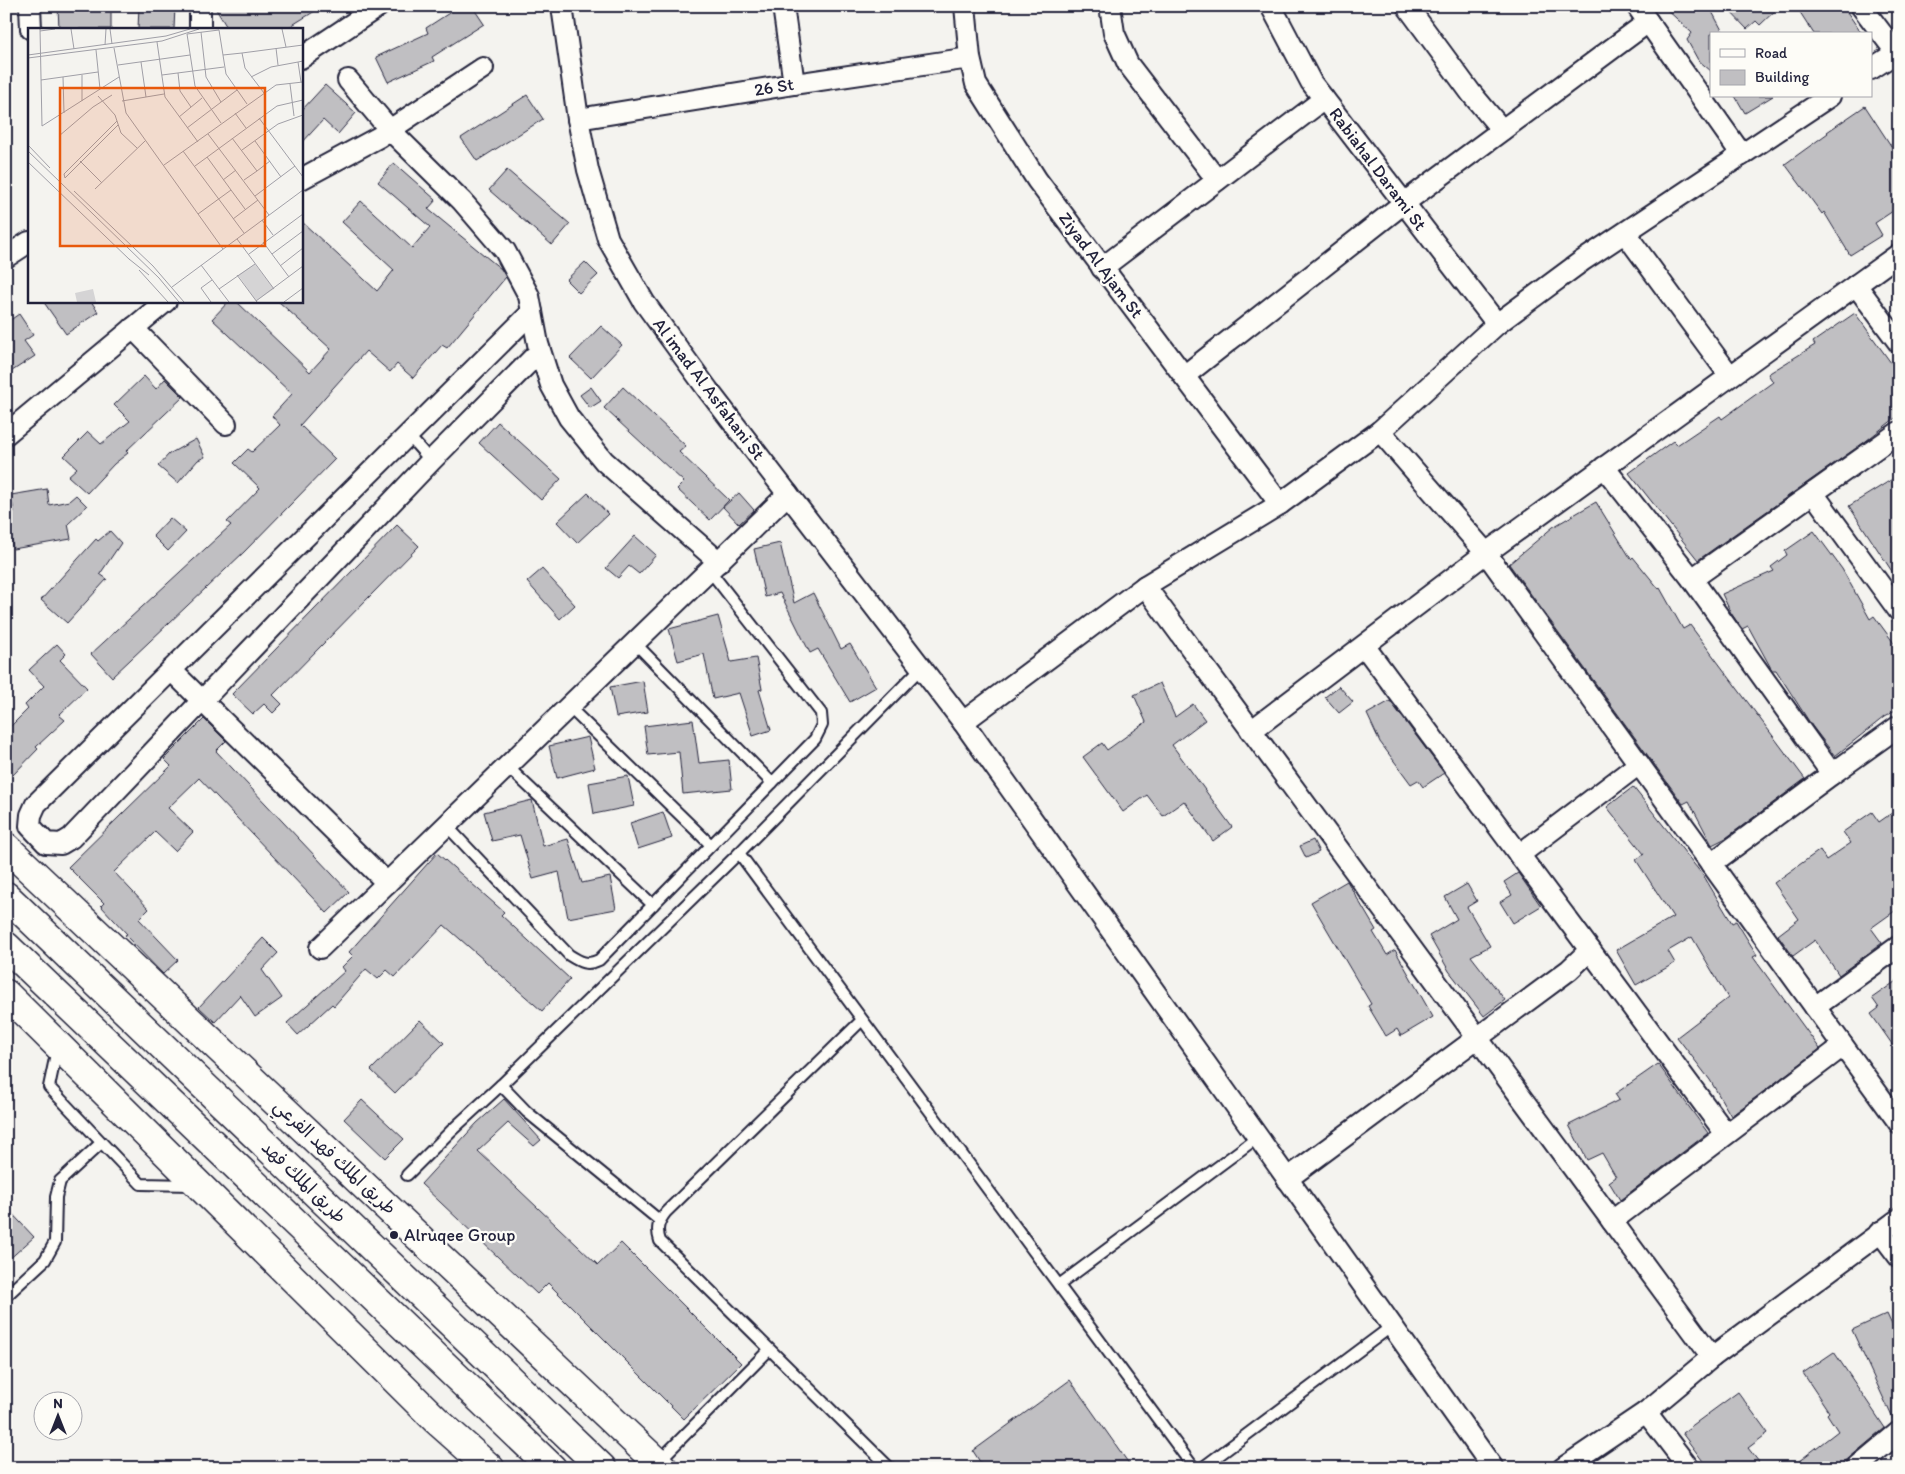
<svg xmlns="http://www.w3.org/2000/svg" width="1905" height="1474" viewBox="0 0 1905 1474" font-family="Itim,'Playpen Sans Arabic',sans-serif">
	<rect width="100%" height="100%" fill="#f4f3ef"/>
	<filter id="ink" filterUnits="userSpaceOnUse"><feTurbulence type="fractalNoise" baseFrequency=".02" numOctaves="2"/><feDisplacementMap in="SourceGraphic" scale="10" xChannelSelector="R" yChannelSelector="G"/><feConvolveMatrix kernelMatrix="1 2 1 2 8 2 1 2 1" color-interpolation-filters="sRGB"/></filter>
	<g filter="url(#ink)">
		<g fill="#c0bfc2" stroke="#22223b">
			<path d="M58 6H111V29H59Z"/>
			<path d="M139 6H175L174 29H138Z"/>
			<path d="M214 6H323L286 29H228Z"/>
			<path d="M460 6H472L484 24 432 57 434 61 388 82 376 57 428 33 426 28Z"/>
			<path d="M1663 6H1709L1724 34H1711V71L1698 60 1687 40 1692 33Z"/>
			<path d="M1725 6H1780L1760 25 1756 21 1747 29Z"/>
			<path d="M1796 6H1843L1862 34H1814Z"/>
			<path d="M325 85 356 113 338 134 323 120 301 144V111Z"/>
			<path d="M527 95 543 119 477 161 461 138Z"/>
			<path d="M1735 96H1773L1745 113Z"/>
			<path d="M1865 106 1899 158V207L1875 223 1882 235 1850 255 1824 212 1822 214 1785 164 1828 133 1827 132Z"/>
			<path d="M394 163 436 200 428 209 501 269 506 277 447 348 442 345 413 378 397 364 390 372 366 351 300 425 335 459 244 552 112 677 91 654 231 525 227 522 260 488 234 463 248 449 252 452 280 425 272 416 292 394 212 319 229 301H236L310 372 331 349 278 301H301V221L377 291 394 270 342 222 361 201 412 248 430 227 378 182Z"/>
			<path d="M507 170 570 224 552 245 489 190Z"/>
			<path d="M585 262 598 275 579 293 566 280Z"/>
			<path d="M43 301H91L98 312 66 334Z"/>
			<path d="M1855 313 1899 374V415L1866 441 1698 560 1629 473 1673 441 1677 445 1720 416 1722 419 1773 382 1768 374 1815 345 1813 342Z"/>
			<path d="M19 314 33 335 24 341 35 356 6 375V323Z"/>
			<path d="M601 326 622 345 591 378 570 358Z"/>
			<path d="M144 376 156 389 165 379 183 397 126 451 128 453 114 464 87 493 68 476 77 468 64 456 88 432 101 444 130 421 114 405Z"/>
			<path d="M591 387 601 401 590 408 580 395Z"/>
			<path d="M623 387 686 446 679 452 729 500 710 520 677 489 684 482 604 408Z"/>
			<path d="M498 422 561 479 541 500 479 443Z"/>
			<path d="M196 439 205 457 198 460 178 483 158 466 169 454Z"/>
			<path d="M1899 475V582L1849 506Z"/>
			<path d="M47 489 49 505 69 501 76 495 87 506 68 524 71 539 13 549 7 513 14 512 11 495Z"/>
			<path d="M588 493 608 514 577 543 557 522Z"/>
			<path d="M739 493 754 510 739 524 723 507Z"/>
			<path d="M1596 502 1631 559 1633 557 1659 589 1660 588 1683 629 1690 625 1805 779 1726 838 1712 845 1689 801 1683 804 1509 564 1553 527Z"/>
			<path d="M170 518 186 532 168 551 153 536Z"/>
			<path d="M397 525 419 546 273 695 282 704 273 713 264 704 253 714 232 694Z"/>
			<path d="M110 531 121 543 100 574 107 579 67 623 41 600 96 539 98 541Z"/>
			<path d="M1814 531 1842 569 1870 619 1874 616 1899 650V709L1884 717 1835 756 1812 726 1776 670H1772L1748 626 1742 629 1731 613 1722 594 1774 571 1771 567 1787 555 1785 551Z"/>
			<path d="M635 536 656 555 639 574 629 566 618 578 606 568Z"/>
			<path d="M780 543 794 603 813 593 841 649 850 644 876 687 850 702 818 649 810 653 780 593 765 597 754 549Z"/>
			<path d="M542 569 575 605 560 619 527 582Z"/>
			<path d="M718 616 731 662 756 658 762 689 759 690 771 730 753 736 739 693 713 699 704 654 678 661 669 629Z"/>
			<path d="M57 644 66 654 60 660 87 688 59 715 65 720 36 747 38 749 13 775 6 769V731L28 709 25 705 44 686 29 670Z"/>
			<path d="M643 681 648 712 616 717 610 687Z"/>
			<path d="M1160 683 1175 717 1193 704 1205 720 1172 745 1232 827 1213 841 1184 801 1163 816 1147 795 1123 812 1083 757 1102 743 1107 750 1146 722 1134 695Z"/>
			<path d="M1339 686 1353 702 1339 713 1325 697Z"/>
			<path d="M1390 701 1444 773 1423 787 1418 780 1411 784 1380 742 1367 714Z"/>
			<path d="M204 719 226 741 216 751 349 892 327 913 199 778 168 808 193 832 175 851 155 832 114 872 149 909 139 919 178 960 163 974 125 935 127 934 101 906 104 903 68 867 171 766 164 759Z"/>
			<path d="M693 720 699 763 729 760 732 789 683 794 679 752 648 755 644 726Z"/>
			<path d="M588 737 595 768 557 778 549 746Z"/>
			<path d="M628 776 634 806 594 814 589 783Z"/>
			<path d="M1633 787 1705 878 1732 923 1736 921 1757 955 1753 957 1820 1049 1731 1116 1710 1080 1677 1037 1728 998 1692 937 1668 951 1675 963 1636 985 1616 950 1673 917 1636 860 1644 854 1607 807Z"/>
			<path d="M532 800 543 846 568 839 582 883 610 877 616 909 568 918 559 872 533 879 520 835 492 841 484 812Z"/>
			<path d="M1899 808V908L1871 928 1882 943 1839 975 1815 940 1793 956 1778 935 1799 919 1774 883 1820 850 1826 860 1851 843 1843 832 1872 812 1879 822Z"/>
			<path d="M663 812 672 838 638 849 630 823Z"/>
			<path d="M1313 840 1319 852 1306 858 1300 846Z"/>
			<path d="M437 853 504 912 501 915 570 979 542 1011 444 925 395 977 387 970 378 979 366 969 334 1006 332 1004 298 1035 287 1023 345 971 342 967 353 956 349 952Z"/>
			<path d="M1518 873 1541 906 1513 923 1500 902 1512 895 1504 882Z"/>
			<path d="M1347 881 1376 930 1373 932 1387 955 1395 950 1433 1017 1401 1036 1397 1029 1386 1036 1368 1006 1371 1004 1311 902Z"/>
			<path d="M1467 884 1477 901 1467 907 1490 946 1471 956 1505 1000 1484 1016 1449 971 1429 936 1457 919 1445 897Z"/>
			<path d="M263 938 278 953 262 970 282 998 255 1017 240 995 215 1022 199 1007Z"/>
			<path d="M1899 979V1054L1871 1014 1879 1008 1872 998Z"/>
			<path d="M420 1020 444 1043 395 1093 371 1070Z"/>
			<path d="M1658 1064 1708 1133 1620 1200 1609 1182 1616 1177 1602 1153 1587 1160 1569 1125 1619 1100 1615 1094Z"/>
			<path d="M504 1099 541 1140 534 1146 508 1123 478 1151 598 1265 621 1243 741 1363 684 1419 548 1283 537 1294 421 1184 477 1123Z"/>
			<path d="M362 1100 404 1139 385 1158 344 1119Z"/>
			<path d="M6 1207 34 1237 6 1262Z"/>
			<path d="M1887 1314 1899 1340V1420L1894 1421 1852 1330Z"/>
			<path d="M1834 1352 1885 1428 1837 1468H1790L1838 1431 1827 1414 1829 1412 1803 1373Z"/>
			<path d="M1070 1380 1132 1468H984L973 1451Z"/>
			<path d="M1738 1392 1768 1433 1748 1448 1759 1462 1752 1468H1708L1682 1433Z"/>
		</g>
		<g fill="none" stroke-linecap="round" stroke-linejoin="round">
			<defs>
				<g id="lane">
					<path d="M408 435 431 461"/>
					<path d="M635 643 772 783"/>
					<path d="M569 707 711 845"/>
					<path d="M508 767 653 905"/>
					<path d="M446 825 569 955C580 962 587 966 599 960L815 739 822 725 821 713 710 571"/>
					<path d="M739 853 1194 1468"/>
					<path d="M862 1020 666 1212C658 1222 656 1229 660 1241L890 1468"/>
					<path d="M57 1049 49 1087 141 1184 191 1185"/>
					<path d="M407 1175 451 1131 501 1085"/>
					<path d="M659 1220 527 1112 501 1085 739 853 921 668"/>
					<path d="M1059 1285 1258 1137"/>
					<path d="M6 1296 45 1260 55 1242 56 1197 60 1181 101 1143"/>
					<path d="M658 1462 769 1350"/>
					<path d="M1202 1468 1392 1326"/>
				</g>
				<g id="street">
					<path d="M30 6 31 29"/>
					<path d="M200 6V29"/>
					<path d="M562 6 578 119 588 170 608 239 644 302 708 390 963 722 1493 1468"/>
					<path d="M783 6 794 84"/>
					<path d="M965 6 970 58 976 84 1037 180 1280 504"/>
					<path d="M1110 6 1114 33 1128 64 1217 180"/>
					<path d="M1271 6 1311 82 1497 324"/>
					<path d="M1407 6 1471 93 1502 130"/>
					<path d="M1637 6 1742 155"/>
					<path d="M1861 6 1896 52"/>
					<path d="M301 58 379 6"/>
					<path d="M1871 69 1899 51"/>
					<path d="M348 80 390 130 462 201 505 251 529 296 538 344 551 385 569 418 604 461 719 562"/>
					<path d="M578 119 794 84 970 58"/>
					<path d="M301 179 379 137 483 68"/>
					<path d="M1625 233 1730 376"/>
					<path d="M6 257 29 242"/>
					<path d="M1102 268 1324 99"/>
					<path d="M1856 285 1899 343"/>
					<path d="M532 312 36 804 31 815 30 826 46 843 61 844 71 838 431 461 540 351"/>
					<path d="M133 328 226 424"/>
					<path d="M1184 376 1404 203 1648 22"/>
					<path d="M1380 431 1486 553 1899 1123"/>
					<path d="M6 434 166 301"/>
					<path d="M1604 467 1692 579 1832 774 1711 864"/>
					<path d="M1813 493 1899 611"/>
					<path d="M1692 579 1899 432"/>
					<path d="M1145 586 1712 1357"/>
					<path d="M171 670 387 883"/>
					<path d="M963 722 1145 586 1280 504 1380 431 1497 324 1582 261 1830 96"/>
					<path d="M1251 731 1486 553 1899 254"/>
					<path d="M1832 774 1899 726"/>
					<path d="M1519 855 1639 764"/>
					<path d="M320 948 788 494"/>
					<path d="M1590 950 1726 1134"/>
					<path d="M1815 1007 1899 946"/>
					<path d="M1287 1179 1569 970 1590 950 1365 647"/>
					<path d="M1612 1221 1843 1046"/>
					<path d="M1880 1232 1899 1257"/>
					<path d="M1646 1412 1689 1468"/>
					<path d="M1563 1468 1646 1412 1712 1357 1899 1219"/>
					<path d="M1856 1468 1899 1432"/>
				</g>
				<g id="secondary">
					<path d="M6 847 663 1468"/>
					<path d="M6 994 436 1420 490 1468"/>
				</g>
				<g id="highway">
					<path d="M6 896 602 1468"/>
					<path d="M6 946 552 1468"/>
				</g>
			</defs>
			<use href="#lane" stroke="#22223b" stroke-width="14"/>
			<use href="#street" stroke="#22223b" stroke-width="24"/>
			<use href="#secondary" stroke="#22223b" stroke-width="31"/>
			<use href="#highway" stroke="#22223b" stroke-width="31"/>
			<use href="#lane" stroke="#fdfcf7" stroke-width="10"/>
			<use href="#street" stroke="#fdfcf7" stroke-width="20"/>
			<use href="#secondary" stroke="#fdfcf7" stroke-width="28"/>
			<use href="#highway" stroke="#fdfcf7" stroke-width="28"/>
		</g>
	</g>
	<circle fill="#22223b" stroke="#fdfcf7" stroke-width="2" cx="394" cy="1235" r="5"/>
	<g text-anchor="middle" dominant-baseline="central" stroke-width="4.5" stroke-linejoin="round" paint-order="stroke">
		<g font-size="18" fill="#22223b" stroke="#fdfcf7">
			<text transform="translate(774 87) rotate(-9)">26 St</text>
			<text transform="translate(1378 169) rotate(53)">Rabiahal Darami St</text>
			<text transform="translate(1101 265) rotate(53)">Ziyad Al Ajam St</text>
			<text transform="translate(709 389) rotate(53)">Al imad Al Asfahani St</text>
			<text transform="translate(335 1157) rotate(43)">طريق الملك فهد الفرعي</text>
			<text transform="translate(304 1182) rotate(44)">طريق الملك فهد</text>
		</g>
		<g font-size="18" fill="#22223b" stroke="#fdfcf7" text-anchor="start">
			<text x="404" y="1235">Alruqee Group</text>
		</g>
	</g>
	<g transform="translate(28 28)">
		<rect width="275" height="275" fill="#f4f3ef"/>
		<path d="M227 236 246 261 228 273 210 247ZM65 261 68 274H49L47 265Z" fill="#d5d4d5"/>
		<path fill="none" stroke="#a09fa7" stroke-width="1" d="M12 1 14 98M43 1 46 21M82 1 84 16M254 1 258 19M12 3 27 1M173 4 178 49 193 74M129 14 137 69 170 114M77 17 78 1M86 20 98 85 195 221M248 20 250 37M68 22 72 61M0 27 138 8 162 1M195 27 214 25M0 30 134 13 171 1M113 34 118 69M90 37 162 27M150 45 152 63 163 79M54 47V73M134 47 196 39M35 49 36 85M223 49 243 39 270 34M13 52 70 44M273 54 270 34 275 33M262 56 266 88M236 65 217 40 214 25 275 17M70 68 87 87 93 105 109 120M94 73 136 66M207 85 218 100M151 89 174 70M231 90 275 149M89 93 36 146 37 150 90 97M193 95 167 58 159 6 191 2 198 46 219 76M14 98 91 49M159 100 209 62M180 106 241 187M31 108 65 79 84 67M204 110 229 143 216 152M227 113 253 149M0 117 22 140M214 122 250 96 275 87M0 123 131 250 151 274M155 123 216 205M52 133 74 155M0 134 102 232M136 137 248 57 275 54M167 138 249 78 275 72M229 143 242 133M195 152 208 142M67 161 117 113M203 162 217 181M46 163 125 238 156 274M227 168 267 138M170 186 203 162 179 129M205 191 230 172M234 192 245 207M209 211 246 261M235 214 261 249M221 226 275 186M244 226 275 203M101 231 121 247M173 237 201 274M252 238 275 220M111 242 140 274M209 247 229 274M0 256V274M144 259 275 162M191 261 227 236M228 273 275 238M183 274 173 260 184 252M256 274 275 260"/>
		<path fill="#e8590c" fill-opacity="0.15" stroke="#e8590c" stroke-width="2.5" d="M32 60H237V218H32Z"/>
		<rect width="275" height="275" fill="none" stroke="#22223b" stroke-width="2.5"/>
	</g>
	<rect width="1905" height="1474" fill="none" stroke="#fdfcf7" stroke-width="25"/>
	<rect x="12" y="12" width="1880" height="1449" fill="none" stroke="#22223b" stroke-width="2" filter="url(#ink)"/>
	<rect x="1710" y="32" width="162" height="65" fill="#fdfcf7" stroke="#a5a5ac"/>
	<rect x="1720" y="49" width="25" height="8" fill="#fdfcf7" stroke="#a5a5ac"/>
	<text x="1755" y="58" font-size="15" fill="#22223b">Road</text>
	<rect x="1720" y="70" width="25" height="15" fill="#c0bfc2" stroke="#a5a5ac"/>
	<text x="1755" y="82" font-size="15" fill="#22223b">Building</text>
	<g transform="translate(58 1416)"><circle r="24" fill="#fdfcf7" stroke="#a5a5ac"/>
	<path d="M0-4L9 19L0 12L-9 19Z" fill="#22223b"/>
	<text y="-8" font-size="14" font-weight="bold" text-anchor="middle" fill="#22223b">N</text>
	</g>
</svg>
